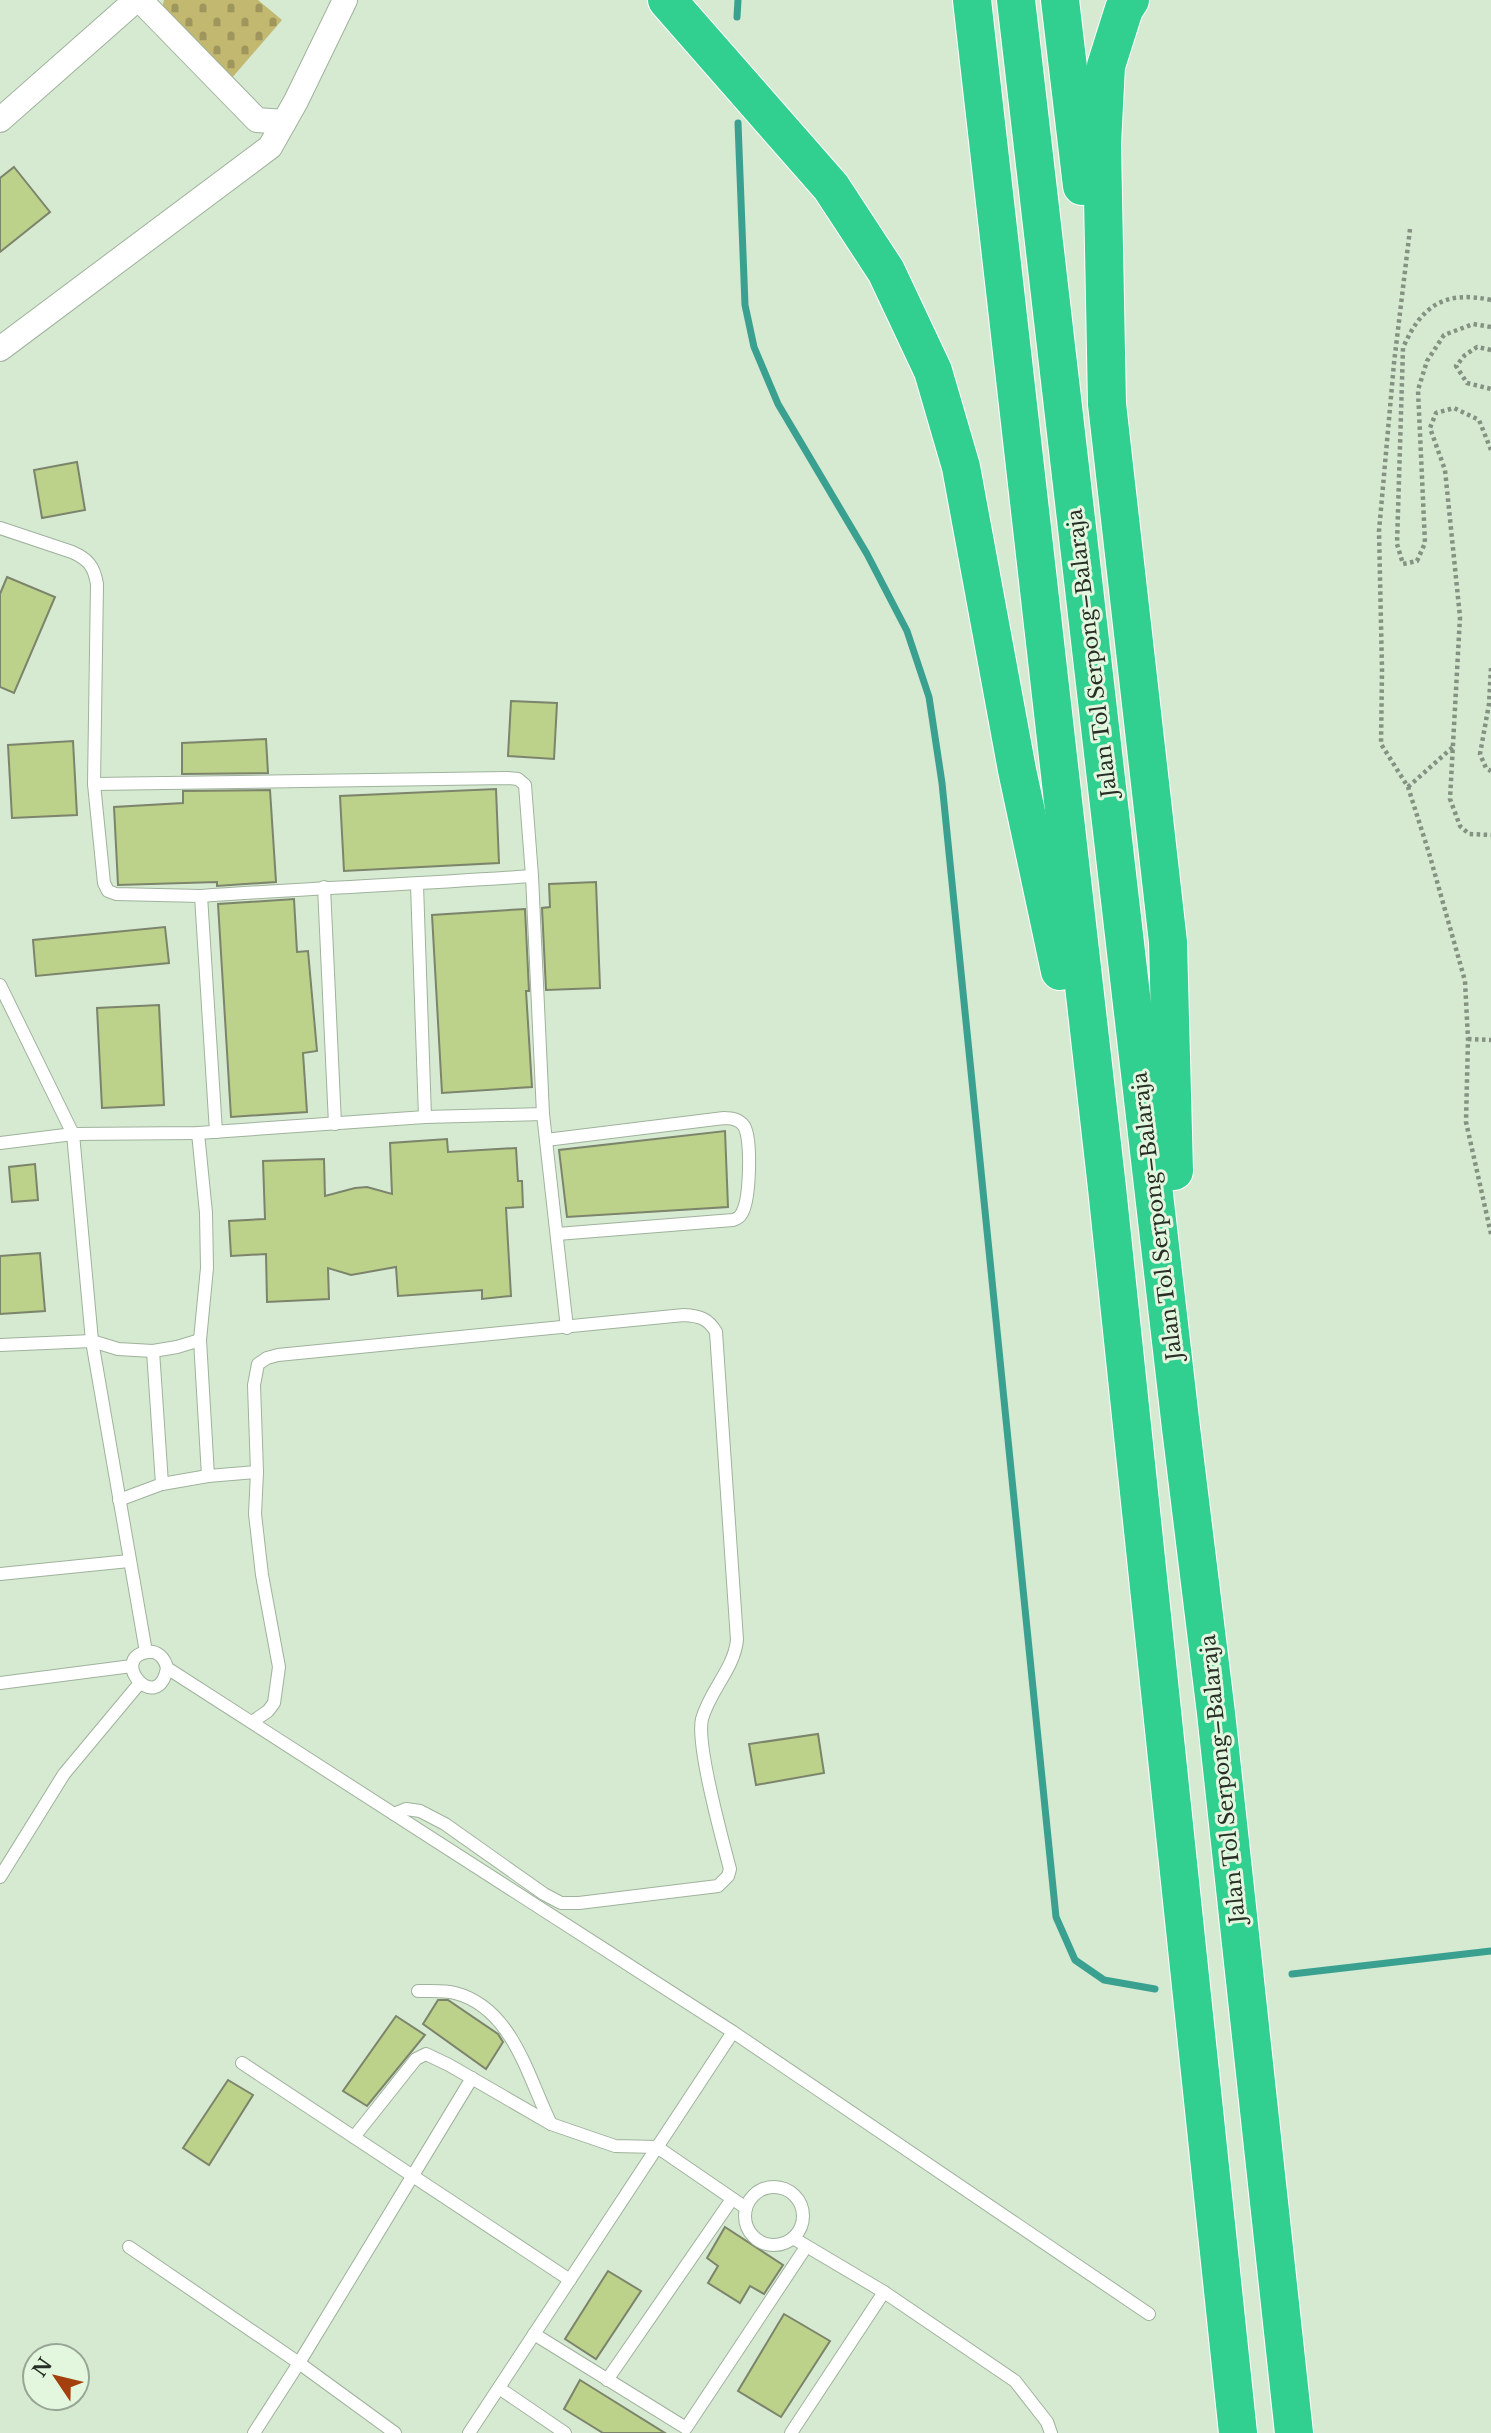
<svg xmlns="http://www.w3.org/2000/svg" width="1491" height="2433" viewBox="0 0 1491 2433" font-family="'Libre Baskerville',serif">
	<defs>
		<pattern id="cemetery-stones" width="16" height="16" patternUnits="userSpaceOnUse" patternTransform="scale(1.75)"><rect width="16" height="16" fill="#c2b870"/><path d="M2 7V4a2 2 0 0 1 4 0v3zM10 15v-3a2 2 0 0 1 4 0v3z" fill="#9e965c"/></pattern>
	</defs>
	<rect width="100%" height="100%" fill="#d6ead2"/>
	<path fill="url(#cemetery-stones)" d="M164 0H258L282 20 231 79 162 8Z"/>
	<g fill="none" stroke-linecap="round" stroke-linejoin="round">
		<g stroke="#3aa191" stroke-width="7">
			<path d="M737 17 738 0"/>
			<path d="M738 123 745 305 754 347 778 404 867 554 907 631 929 697 942 783 1056 1917 1075 1960 1104 1980 1155 1989"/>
			<path d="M1292 1974 1491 1951"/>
		</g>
	</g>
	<g fill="#bcd189" stroke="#7c846b" stroke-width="2">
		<path d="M14 167 50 212 0 252V178Z"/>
		<path d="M77 462 85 510 42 518 34 470Z"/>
		<path d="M7 577 55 597 14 693 0 687V594Z"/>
		<path d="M511 701 557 703 554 759 508 756Z"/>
		<path d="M266 739 268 773 182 774V743Z"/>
		<path d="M73 741 77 815 12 818 8 745Z"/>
		<path d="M496 789 499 863 344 871 340 796Z"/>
		<path d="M270 790 276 882 217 886V882L118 885 114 807 183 803V791Z"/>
		<path d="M596 882 600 988 546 990 542 908 550 907 549 884Z"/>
		<path d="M294 899 297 952 308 951 317 1051 303 1053 307 1112 231 1117 218 904Z"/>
		<path d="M525 909 529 991H526L532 1087 442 1093 432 915Z"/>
		<path d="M165 927 169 963 36 976 33 940Z"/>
		<path d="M159 1005 164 1105 102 1108 97 1008Z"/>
		<path d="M725 1131 728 1207 567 1217 559 1150Z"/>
		<path d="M447 1139 448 1152 516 1148 518 1181H522L523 1207 506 1208 511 1296 482 1299V1290L398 1296 396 1267 351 1275 328 1268 329 1299 267 1302 266 1254 231 1256 229 1221 265 1219 263 1161 324 1159 325 1196 355 1188 367 1187 392 1194 390 1143Z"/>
		<path d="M35 1164 38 1200 12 1202 9 1167Z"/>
		<path d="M40 1253 45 1311 0 1314V1256Z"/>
		<path d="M818 1734 824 1773 756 1785 749 1744Z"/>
		<path d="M438 2000H448L498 2034 503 2042 486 2069 423 2024Z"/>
		<path d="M396 2016 425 2035 367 2106 343 2091Z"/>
		<path d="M228 2080 253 2095 209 2165 183 2148Z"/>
		<path d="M725 2227 783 2265 764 2294 750 2286 740 2303 708 2283 718 2266 707 2258Z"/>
		<path d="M608 2271 641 2291 596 2359 565 2339Z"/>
		<path d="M784 2314 830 2341 781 2417 738 2391Z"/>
		<path d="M580 2380 665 2433H603L564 2409Z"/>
	</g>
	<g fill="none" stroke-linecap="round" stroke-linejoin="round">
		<defs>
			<g id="service">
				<path d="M0 528 72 552C88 559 94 566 97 584L94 784 507 778 518 779 525 785 532 876 543 1114 425 1117 198 1133 73 1134 0 1143"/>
				<path d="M94 784 104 883 108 891 116 894 201 896 216 1132"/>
				<path d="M417 885 425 1117"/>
				<path d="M324 887 335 1124"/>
				<path d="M201 896C311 888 422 884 532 876"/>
				<path d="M0 985 73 1134 92 1341 146 1652"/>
				<path d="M543 1114 567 1328"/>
				<path d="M546 1140 724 1118C732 1118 739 1119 744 1126 752 1139 750 1199 742 1213 739 1218 738 1218 733 1220L557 1234"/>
				<path d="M0 1345 92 1341 118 1349 153 1351 177 1347 200 1340"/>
				<path d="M153 1351 162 1484"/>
				<path d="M208 1476 257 1472"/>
				<path d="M119 1500 162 1484 208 1476 200 1340 207 1268 206 1213 198 1133"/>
				<path d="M0 1574 129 1561"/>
				<path d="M167 1668C158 1717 108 1659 147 1652 157 1650 165 1658 167 1668L733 2032 1149 2314"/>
				<path d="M0 1683 132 1666"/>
				<path d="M252 1722 268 1711 274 1703 279 1667 262 1575 255 1514 257 1472 254 1385 258 1364 267 1358 278 1355 684 1315C699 1316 708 1318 716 1332L737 1640C734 1669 710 1690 702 1719 696 1744 722 1839 730 1869L728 1876 718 1886 579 1903H561L544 1894 445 1824 420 1811 406 1809 394 1814"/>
				<path d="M0 1877 64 1774 139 1684"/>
				<path d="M418 1991C430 1991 444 1990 455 1993 513 2008 528 2078 551 2124"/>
				<path d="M242 2063 570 2280"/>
				<path d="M354 2137 416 2059 426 2054 449 2065 551 2124 615 2146 657 2147 746 2208"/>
				<circle cx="774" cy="2216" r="29"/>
				<path d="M793 2238 884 2292 1015 2381 1047 2422 1051 2433"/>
				<path d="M129 2247 299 2363 395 2433"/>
				<path d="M534 2334 686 2428 806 2247"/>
				<path d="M607 2380 732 2199"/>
				<path d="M499 2388 565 2433"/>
				<path d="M254 2433 299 2363 472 2078"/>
				<path d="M469 2433 733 2032"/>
				<path d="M791 2433 884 2292"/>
			</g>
			<g id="minor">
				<path d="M140 0 257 120 284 122"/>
				<path d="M0 120 136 0"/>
				<path d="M0 349 270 147 296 101 345 0"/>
			</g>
			<g id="motorway">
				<path d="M667 0 831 187 886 271 933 371 961 467 1017 770 1060 971"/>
				<path d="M972 0 1107 1188 1238 2433"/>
				<path d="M1016 0 1181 1428 1216 1713 1294 2433"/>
				<path d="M1060 0 1082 186"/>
				<path d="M1130 0 1124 9 1106 66 1102 144 1107 404 1168 942 1174 1171"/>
			</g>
		</defs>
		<use href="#service" stroke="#9fb29c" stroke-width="14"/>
		<use href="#minor" stroke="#9fb29c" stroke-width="26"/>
		<use href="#motorway" stroke="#fff" stroke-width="40"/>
		<g stroke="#849282" stroke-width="4.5" stroke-dasharray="3.5 3.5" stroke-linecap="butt">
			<path d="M1410 229 1394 363 1379 531 1382 670 1381 744 1408 787 1429 853 1465 981 1468 1039 1466 1122 1491 1234"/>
			<path d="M1491 300C1444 290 1421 306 1403 348L1397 544 1403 564 1417 561 1425 543 1418 390 1427 361 1444 335 1473 324 1491 327"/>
			<path d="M1491 350 1477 347 1465 355 1456 366 1467 383 1491 389"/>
			<path d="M1491 450 1479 420 1454 408 1436 413 1430 428 1445 470 1460 617 1450 799 1460 826 1469 834 1491 835"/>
			<path d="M1491 668 1489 704 1480 754 1486 768 1491 771"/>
			<path d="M1408 787 1454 746"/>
			<path d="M1468 1039 1491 1040"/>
		</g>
		<use href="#service" stroke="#fff" stroke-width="12"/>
		<use href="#minor" stroke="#fff" stroke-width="24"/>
		<use href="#motorway" stroke="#31d091" stroke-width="38"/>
	</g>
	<g text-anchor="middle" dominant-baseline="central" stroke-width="6" stroke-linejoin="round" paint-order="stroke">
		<g font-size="21" fill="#282f27" stroke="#e3f7df">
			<text transform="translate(1092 653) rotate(-97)">Jalan Tol Serpong–Balaraja</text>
			<text transform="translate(1157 1216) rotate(-97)">Jalan Tol Serpong–Balaraja</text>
			<text transform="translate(1223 1779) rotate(-96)">Jalan Tol Serpong–Balaraja</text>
		</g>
	</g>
	<g transform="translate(56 2377) rotate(305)"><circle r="33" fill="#e3f7df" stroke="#98a795" stroke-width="2"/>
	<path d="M0-5L12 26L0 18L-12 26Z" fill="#a4400d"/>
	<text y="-10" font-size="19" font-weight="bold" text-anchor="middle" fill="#282f27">N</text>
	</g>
</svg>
